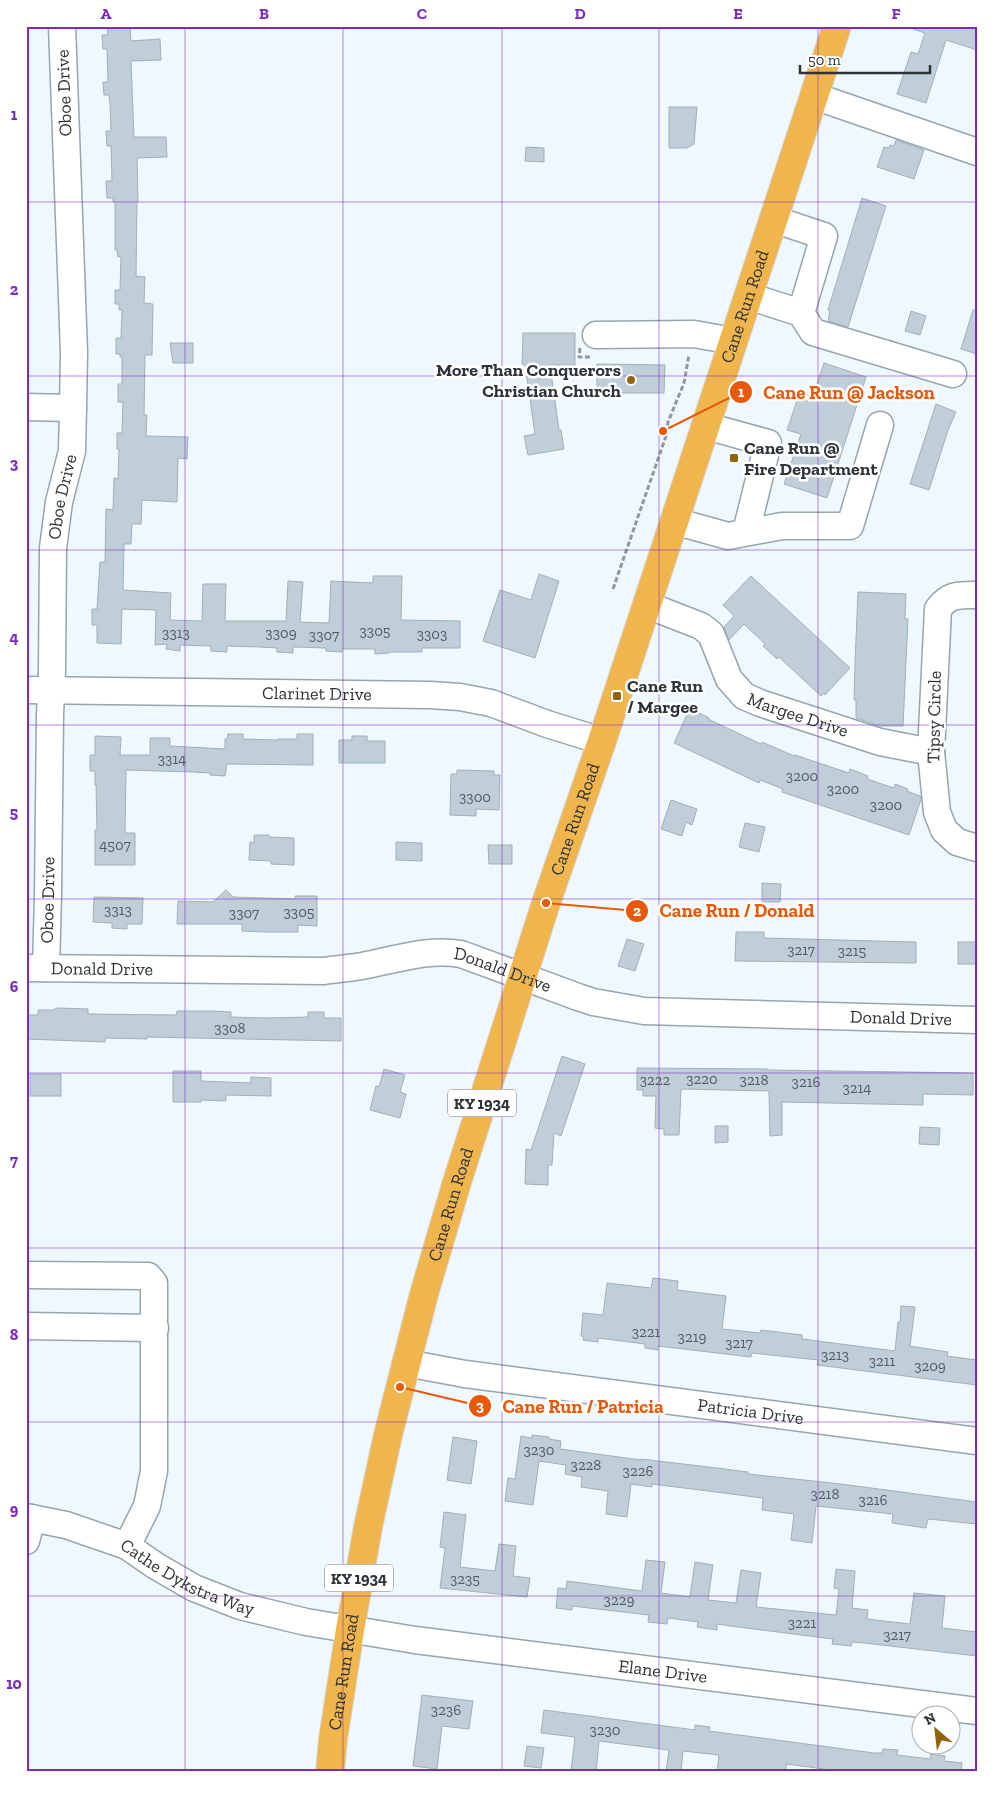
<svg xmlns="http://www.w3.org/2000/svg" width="1003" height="1798" viewBox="0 0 1003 1798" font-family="'Zilla Slab',serif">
	<rect width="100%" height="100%" fill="#eff8fe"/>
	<g fill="#c0ced9" stroke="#a1afb9">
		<path d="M107 26H130L131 41 160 39 161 60 131 61 134 137H166L167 157 137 158 138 201H137L136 276 145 277 144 303 153 304 152 355H145L144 415H147L146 436 188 437 187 459 178 458 177 502 142 500 141 524H132L131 544H124L123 590 171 593 170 620 200 621H202L203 584H226L225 621H286L288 581 303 582 300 622 329 623 331 581 373 583V576H402L401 620 460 621V648H422V652H389V653L375 654V649H342V652L326 651V648L295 647 293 648V653L277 652V648L259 647 227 646V652L211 651V647L209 646 180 645V651L166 649 167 644 155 645 156 610 122 609 121 644 97 643V625H92V609H97L100 562H105L106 509 113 510 114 478 118 479 119 449H117V433H122L123 402H118V384H122V357H120V354H116V338H121L122 310H119V304H115V290H120L121 256 118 257 117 249 115 250V201L113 202V198H107L106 181H112L111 146H107L106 131H111L110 103 109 95H104L103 82H108L107 49H103L102 35H108Z"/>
		<path d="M913 26H977V50L946 40 926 103 897 94 911 52 918 54 925 33 913 29Z"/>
		<path d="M669 107H697L694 144 687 148H669Z"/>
		<path d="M896 140 924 150 914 179 877 167 884 147 889 148 890 145 894 146Z"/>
		<path d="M526 147 544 148V162L525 161Z"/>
		<path d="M862 198 886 206 848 327 828 321 830 311 828 310Z"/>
		<path d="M973 310H977V354L961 349Z"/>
		<path d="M911 311 926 316 920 335 905 331Z"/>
		<path d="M523 333H575V365H550L559 430H561L564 449 528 455 524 436 535 434 525 365 522 364Z"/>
		<path d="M170 343H193V363H173Z"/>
		<path d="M824 363 866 377 827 498 784 484 801 434 787 430 800 392 813 396Z"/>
		<path d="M597 364 665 365 664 393H597Z"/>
		<path d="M936 404 956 412 948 430 929 490 910 484Z"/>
		<path d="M539 574 559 581 535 658 483 641 500 590 531 600Z"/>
		<path d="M751 576 850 668 825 695 824 693 821 696 779 657 777 659 763 646 765 644 744 624 729 640 724 627 734 616 723 605Z"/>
		<path d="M858 592 906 594 905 619H908L903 726H880L856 718V700H854L855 663Z"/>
		<path d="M690 708 709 718 708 719 761 744 762 742 794 756 795 755 849 773 850 769 868 776 867 779 894 788 895 784 908 789 907 791 920 796 921 799 909 835 782 792 783 789 760 780 759 783 674 743Z"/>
		<path d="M228 734H243V739L278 740V739H297V734H313V765L227 764 225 776 210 775V773L193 772 126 770 125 833H135V865H95V830H97L96 785H95V771H90V755H95V736L121 737 120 755H150V738H170V746L225 749V739H227Z"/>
		<path d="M352 736H367V741H385V763H339V740H352Z"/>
		<path d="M457 770 494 771V775H500L499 810 476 809V816L450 815 451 774H457Z"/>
		<path d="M671 800 697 809 692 825 686 822 682 836 661 829Z"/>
		<path d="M745 823 765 827 759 852 739 847Z"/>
		<path d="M254 835H269V837L294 838V865L271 864V861L249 860 250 842 254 843Z"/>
		<path d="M396 842 422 843V861L396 860Z"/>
		<path d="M488 845H512V864H489Z"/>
		<path d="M762 883 781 884 780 902H762Z"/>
		<path d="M226 890 233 897 295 899V896H317V926L298 925V932H265L242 931V924H177L178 901 213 902Z"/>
		<path d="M94 897 143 898 142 924H127V929L112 928V923L93 922Z"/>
		<path d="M736 932H764V938L916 942V963L735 961Z"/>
		<path d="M627 939 644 944 635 971 618 966Z"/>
		<rect x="958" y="942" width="19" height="22"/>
		<path d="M57 1008 88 1009V1014L176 1015 177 1011H213L231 1012V1017L267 1018 308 1017V1012H324V1018H341V1041L147 1037V1039L105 1038V1042L26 1039V1015H38V1010H53Z"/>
		<path d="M562 1056 585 1064 561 1136 554 1133 552 1165H548V1185L525 1184 526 1149 531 1150Z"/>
		<path d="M637 1068 768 1069V1070L973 1073V1095L923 1094V1105L782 1102V1135L770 1136 769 1091 681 1089 679 1135H664V1129L655 1128 656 1096H643V1090H637Z"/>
		<path d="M384 1069 405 1075 400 1092 406 1094 400 1118 370 1110 376 1086 379 1087Z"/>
		<path d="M173 1071H201V1081L251 1083V1077L271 1078V1096L226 1095V1101L201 1100V1102H173Z"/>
		<rect x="30" y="1074" width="31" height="22"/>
		<path d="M715 1126H728V1142L715 1143Z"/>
		<path d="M920 1127 940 1128 939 1145 919 1144Z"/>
		<path d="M653 1278 678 1281 677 1290 726 1296 722 1329 760 1333 761 1330 802 1335V1339L895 1351 898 1322H900L901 1306 915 1307 910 1346 948 1352 947 1356 977 1360V1385L817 1365 818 1360 752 1353 751 1357 658 1346V1350L645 1348V1344L598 1338V1342L583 1340 584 1337 581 1336 583 1313 603 1315 607 1283 651 1288Z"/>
		<path d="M532 1435 549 1437V1439L561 1441 560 1449 641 1460V1459L717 1468 748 1472V1474L841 1484 977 1502V1524L928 1519 926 1528 892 1523 893 1514 816 1506 812 1543 791 1540 794 1514 762 1510 763 1498 652 1484V1487L631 1484 627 1517 606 1514 608 1491 581 1487 582 1477 565 1474 566 1465 539 1461 533 1505 505 1501 508 1478 515 1479 521 1436 532 1438Z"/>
		<path d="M453 1437 477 1441 471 1484 447 1480Z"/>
		<path d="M444 1512 466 1515 460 1567 495 1571 499 1544 516 1546 513 1576 530 1578 527 1597 440 1588 445 1548 440 1547Z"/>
		<path d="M646 1560 665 1562 661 1593 690 1597 695 1562 713 1565 708 1600 736 1603 741 1570 761 1573 756 1607 836 1615 839 1589 834 1588 836 1569 855 1571 852 1608 868 1610 867 1619 910 1624 914 1593 945 1596 942 1628 977 1632V1656L864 1643 852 1642 851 1646 832 1644 833 1639 730 1626 717 1624V1630L697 1627 698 1622 668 1618 667 1624 648 1622 649 1615 572 1606V1610L556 1608 558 1588 566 1589 567 1581 642 1591Z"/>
		<path d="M422 1695 473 1701 469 1729 442 1726 437 1769 413 1766Z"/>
		<path d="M544 1710 695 1730V1725L710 1727 709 1731 874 1753H882L883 1749 898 1750 897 1755 930 1759 931 1754 945 1756 944 1761 962 1763 961 1772H847L786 1764V1772H717L719 1755 683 1751 681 1772H666L669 1750 599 1741 596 1772 571 1771 575 1737 541 1733Z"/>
		<path d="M527 1746 544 1748 541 1768 524 1766Z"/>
	</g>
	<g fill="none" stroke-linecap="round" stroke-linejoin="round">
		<defs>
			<g id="minor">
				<path d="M814 96 977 152"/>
				<path d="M773 219 824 236 801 313"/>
				<path d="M748 296 801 313 813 332 953 374"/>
				<path d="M596 335 694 334 733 341"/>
				<path d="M26 407 73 408"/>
				<path d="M706 426 768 443 746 532"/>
				<path d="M674 521 728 536 782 526H850L880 425"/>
				<path d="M977 595C959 595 949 594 938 609L931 752 937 812 944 830 957 842 977 848"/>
				<path id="s1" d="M647 605 701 626 711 634 729 679 744 696 760 703 880 742 931 752"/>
				<path id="s2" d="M26 690 430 695 460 697 491 703 547 724 602 741"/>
				<path id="s3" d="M26 968 324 971C337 969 350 968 362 966 395 960 427 948 461 954L578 997 593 1002 644 1011 977 1020"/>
				<path id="s4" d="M46 968 48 895 50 714 52 670 53 548 59 502 72 451 73 408 74 352 62 26"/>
				<path d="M26 1275 148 1276 154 1283V1471L147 1506 127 1546"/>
				<path d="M26 1326 155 1328"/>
				<path id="s5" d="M406 1363 465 1374 977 1441"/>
				<path id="s6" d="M26 1517 66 1525 127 1546 156 1566 194 1588 240 1606 306 1622 415 1640 977 1711"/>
				<path d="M26 1541 32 1518"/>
			</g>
			<g id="highway">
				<path id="s7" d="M330 1772 333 1739 350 1630 368 1527 388 1435 424 1294 457 1182 546 903 602 741 837 26"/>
			</g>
		</defs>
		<use href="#minor" stroke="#97a5af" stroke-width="29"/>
		<use href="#highway" stroke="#d5d6d7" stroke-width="30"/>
		<g stroke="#92999e" stroke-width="3" stroke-dasharray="5 2.5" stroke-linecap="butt">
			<path d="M580 348 579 357H591"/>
			<path d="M613 589 666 436 668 422 684 383 689 355"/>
		</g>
		<use href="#minor" stroke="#fff" stroke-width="26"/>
		<use href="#highway" stroke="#f1b54e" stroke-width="28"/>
	</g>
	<path fill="none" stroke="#7b2cbf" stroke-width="1" stroke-opacity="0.55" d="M185 26V1772M343 26V1772M502 26V1772M659 26V1772M818 26V1772M26 202H977M26 376H977M26 550H977M26 725H977M26 899H977M26 1073H977M26 1248H977M26 1422H977M26 1596H977"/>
	<g fill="#8f640b" stroke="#fff" stroke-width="2">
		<circle cx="631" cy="380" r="5"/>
		<rect x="729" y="453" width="10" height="10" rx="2.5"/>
		<rect x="612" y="691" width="10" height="10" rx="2.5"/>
	</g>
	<g text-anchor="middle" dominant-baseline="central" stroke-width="5" stroke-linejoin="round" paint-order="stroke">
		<g font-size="15" fill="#525a60">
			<text x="375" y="631">3305</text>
			<text x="176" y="633">3313</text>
			<text x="281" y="633">3309</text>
			<text x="432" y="634">3303</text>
			<text x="324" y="635">3307</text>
			<text x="172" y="759">3314</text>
			<text x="802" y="776">3200</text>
			<text x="843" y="789">3200</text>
			<text x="475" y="797">3300</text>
			<text x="886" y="805">3200</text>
			<text x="115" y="845">4507</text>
			<text x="118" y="910">3313</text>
			<text x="299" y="912">3305</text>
			<text x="244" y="913">3307</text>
			<text x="801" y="950">3217</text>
			<text x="852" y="951">3215</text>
			<text x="230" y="1028">3308</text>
			<text x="702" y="1079">3220</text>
			<text x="655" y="1080">3222</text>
			<text x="754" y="1080">3218</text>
			<text x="806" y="1082">3216</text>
			<text x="857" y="1088">3214</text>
			<text x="646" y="1332">3221</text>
			<text x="692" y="1337">3219</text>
			<text x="739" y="1343">3217</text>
			<text x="835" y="1355">3213</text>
			<text x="882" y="1361">3211</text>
			<text x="930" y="1366">3209</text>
			<text x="539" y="1450">3230</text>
			<text x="586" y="1465">3228</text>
			<text x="638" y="1471">3226</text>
			<text x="825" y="1494">3218</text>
			<text x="873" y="1500">3216</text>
			<text x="465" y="1579">3235</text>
			<text x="619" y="1600">3229</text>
			<text x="802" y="1623">3221</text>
			<text x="897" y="1635">3217</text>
			<text x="446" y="1710">3236</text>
			<text x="605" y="1730">3230</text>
		</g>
		<g fill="#fff" stroke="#6c7073" stroke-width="1">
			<rect x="448" y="1089.5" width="68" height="27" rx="4"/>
			<rect x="325" y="1564.5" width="68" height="27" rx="4"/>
		</g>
		<g font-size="16" font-weight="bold" fill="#2d3337">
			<text x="482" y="1103">KY 1934</text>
			<text x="359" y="1578">KY 1934</text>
		</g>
		<g font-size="18" fill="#2d3337" stroke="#fff">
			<text transform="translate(64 93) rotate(-92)">Oboe Drive</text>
			<text stroke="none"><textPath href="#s7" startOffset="1526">Cane Run Road</textPath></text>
			<text stroke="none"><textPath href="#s4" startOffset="472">Oboe Drive</textPath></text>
			<text stroke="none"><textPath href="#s2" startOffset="291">Clarinet Drive</textPath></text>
			<text stroke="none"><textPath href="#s1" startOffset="199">Margee Drive</textPath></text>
			<text transform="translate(934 717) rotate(-89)">Tipsy Circle</text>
			<text stroke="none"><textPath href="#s7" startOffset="986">Cane Run Road</textPath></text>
			<text stroke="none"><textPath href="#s4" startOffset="68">Oboe Drive</textPath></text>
			<text stroke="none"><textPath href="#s3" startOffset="76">Donald Drive</textPath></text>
			<text stroke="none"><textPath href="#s3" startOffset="481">Donald Drive</textPath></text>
			<text stroke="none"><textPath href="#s3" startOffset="886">Donald Drive</textPath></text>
			<text stroke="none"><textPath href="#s7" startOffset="581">Cane Run Road</textPath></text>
			<text stroke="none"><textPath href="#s5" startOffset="348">Patricia Drive</textPath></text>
			<text stroke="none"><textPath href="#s6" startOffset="174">Cathe Dykstra Way</textPath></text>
			<text stroke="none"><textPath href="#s6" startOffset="662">Elane Drive</textPath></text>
			<text stroke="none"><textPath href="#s7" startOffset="101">Cane Run Road</textPath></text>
		</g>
		<g font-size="18" font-weight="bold" fill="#2d3337" stroke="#fff" text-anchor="start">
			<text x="621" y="370" text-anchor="end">More Than Conquerors<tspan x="621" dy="21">Christian Church</tspan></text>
			<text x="744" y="448">Cane Run @<tspan x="744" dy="21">Fire Department</tspan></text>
			<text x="627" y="686">Cane Run<tspan x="627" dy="21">/ Margee</tspan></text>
		</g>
	</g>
	<path fill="none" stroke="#e8590c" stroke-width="2" d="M663 431L741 392M546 903L637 911M400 1387L480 1406"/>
	<g fill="#e8590c" stroke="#fff" stroke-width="2">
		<circle cx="663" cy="431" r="5"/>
		<circle cx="546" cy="903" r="5"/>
		<circle cx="400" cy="1387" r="5"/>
		<circle cx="741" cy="392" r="12"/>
		<circle cx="637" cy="911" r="12"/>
		<circle cx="480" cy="1406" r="12"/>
	</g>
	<g font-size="15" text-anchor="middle" font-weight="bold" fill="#fff">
		<text x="741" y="397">1</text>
		<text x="637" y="916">2</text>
		<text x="480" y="1411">3</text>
	</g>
	<g font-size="19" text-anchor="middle" font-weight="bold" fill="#e8590c" stroke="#fff" stroke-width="5" stroke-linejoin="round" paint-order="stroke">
		<text x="849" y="399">Cane Run @ Jackson</text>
		<text x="737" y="917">Cane Run / Donald</text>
		<text x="583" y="1413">Cane Run / Patricia</text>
	</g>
	<rect width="1003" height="1798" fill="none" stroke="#ffffff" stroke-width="55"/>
	<g transform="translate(936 1730) rotate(332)"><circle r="24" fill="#ffffff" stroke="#abadaf"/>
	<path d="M0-4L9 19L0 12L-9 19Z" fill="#8f640b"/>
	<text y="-8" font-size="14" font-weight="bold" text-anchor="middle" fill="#2d3337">N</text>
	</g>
	<path d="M800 65v8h130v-8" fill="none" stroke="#2d3337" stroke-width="2.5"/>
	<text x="808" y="65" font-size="15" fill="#2d3337" stroke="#ffffff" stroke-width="4" paint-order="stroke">50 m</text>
	<rect x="28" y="28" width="948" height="1742" fill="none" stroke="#7b2cbf" stroke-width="2"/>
	<g font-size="16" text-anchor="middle" font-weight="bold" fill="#7b2cbf">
		<text x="106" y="19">A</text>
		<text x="264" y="19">B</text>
		<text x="422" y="19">C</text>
		<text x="580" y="19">D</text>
		<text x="738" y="19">E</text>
		<text x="896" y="19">F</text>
		<text x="14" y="120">1</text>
		<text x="14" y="295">2</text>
		<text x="14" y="469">3</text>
		<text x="14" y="643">4</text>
		<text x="14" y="818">5</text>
		<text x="14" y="992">6</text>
		<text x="14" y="1166">7</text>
		<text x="14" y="1340">8</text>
		<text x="14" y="1515">9</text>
		<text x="14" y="1689">10</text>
	</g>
</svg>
